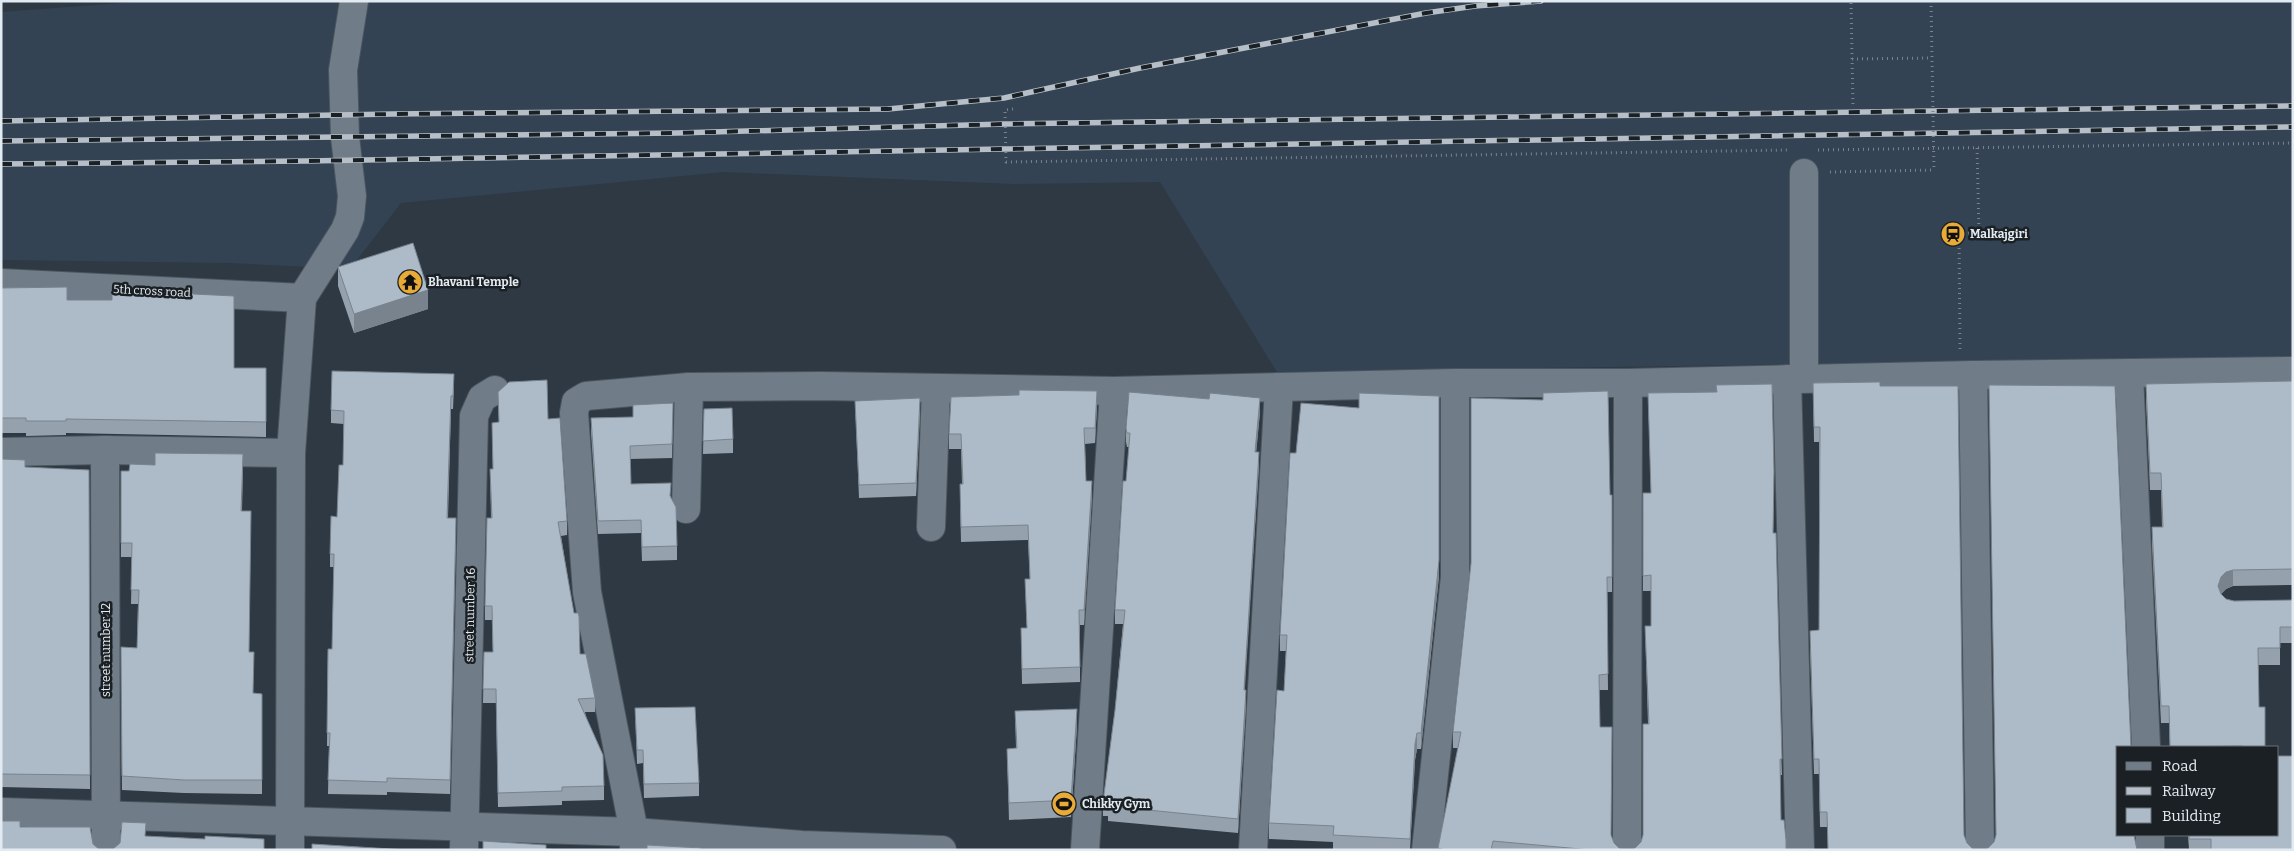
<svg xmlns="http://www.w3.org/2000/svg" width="2294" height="851" viewBox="0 0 2294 851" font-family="Bitter,serif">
	<rect width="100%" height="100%" fill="#2e3944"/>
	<path fill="#334353" d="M150 1H2293V357L1277 372 1160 182 1014 184 724 172 401 203 350 269 231 263 1 260V12Z"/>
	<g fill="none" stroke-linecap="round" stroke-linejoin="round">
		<defs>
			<g id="minor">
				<path d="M1 283 302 298"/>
				<path d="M2129 374 2146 747"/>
				<path d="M1973 375 1980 850"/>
				<path d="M1804 378V173"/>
				<path d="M1787 379 1800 850"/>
				<path d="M105 450 106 850"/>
				<path d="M1 452 105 450 291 453"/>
				<path d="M686 509 689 387"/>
				<path d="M931 527 936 388"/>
				<path d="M1 812 634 832 802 845 942 850"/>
				<path d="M2150 835V850"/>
				<path d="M290 850 291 453 302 298 345 230 350 217 352 196 345 137 343 70 354 1"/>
				<path d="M464 850 474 416 482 398 495 390"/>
				<path d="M634 850V832L587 592 574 413 576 402 586 396 689 387 821 386 1114 391 1455 383H1628L1973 375 2293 371"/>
				<path d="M1085 850 1114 391"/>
				<path d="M1253 850 1279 387"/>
				<path d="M1426 850 1455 577V383"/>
				<path d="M1627 850 1628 383"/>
			</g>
		</defs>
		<use href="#minor" stroke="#4b555e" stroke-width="30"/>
		<g stroke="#7a838d" stroke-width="3" stroke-dasharray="1 4" stroke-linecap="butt">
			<path d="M1851 3 1853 107"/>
			<path d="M1852 59 1932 58"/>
			<path d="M1013 109 1005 110 1006 162 1789 150"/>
			<path d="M1818 150 2293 143"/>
			<path d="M1830 172 1934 170"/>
			<path d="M1960 349 1959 233H1979L1977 147"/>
		</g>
		<use href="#minor" stroke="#707d89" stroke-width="28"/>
		<defs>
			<g id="rail">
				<path d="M1 121 393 114 888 109 1004 98 1140 68 1426 13 1475 6 1541 1"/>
				<path d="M1 141 677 133 1005 124 2293 106"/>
				<path d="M1 164 306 161 2293 127"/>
			</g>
		</defs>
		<use href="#rail" stroke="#b6bfc7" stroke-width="5.5"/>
		<use href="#rail" stroke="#1b2025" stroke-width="4" stroke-dasharray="11" stroke-linecap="butt"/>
		<path stroke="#7a838d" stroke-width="3" stroke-dasharray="1 4" stroke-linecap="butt" d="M1931 1 1934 170"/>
	</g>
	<g fill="#95a1ad">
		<path d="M338 267 428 309 354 333 338 286Z"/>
		<path d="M1 288 67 300 234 368H266V437L66 433V435L26 436V433H1Z"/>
		<path d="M2293 381V585L2233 586 2226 589 2221 594 2226 599 2234 601 2293 600V643H2280V665H2258L2259 707 2265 747H2170L2169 723H2161L2152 544V527H2162L2161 490H2150L2146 400V384Z"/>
		<path d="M1880 382 1827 827H1820L1819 774H1814L1810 646V631L1819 630V442H1814L1813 383Z"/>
		<path d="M454 387 453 409H451L448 518 456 532 450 794 387 792V795L328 794 329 746H327L328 649H332L334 567H330V554L337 517 343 465 344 424 331 423V410Z"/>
		<path d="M498 392 548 419 567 521V535L561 536 580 654 595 698V712H585L604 786V800L562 801V805L498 807 496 703H483L484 652H493L492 620H485V606L491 518 490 469H493L492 423 499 422Z"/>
		<path d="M1648 393 1774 487 1773 533 1782 775H1780L1635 848 1641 842 1643 835 1648 724 1645 626H1651V591H1643V493H1651Z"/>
		<path d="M1209 399 1260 412 1256 452 1259 466 1244 690 1246 705 1238 833 1108 821V816H1103V802L1115 710 1123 624H1115V610L1129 447H1127L1126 442V428Z"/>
		<path d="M855 401 920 412 916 496 859 498Z"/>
		<path d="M673 403 672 458 630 459 631 484 671 496 677 546V560L642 561 641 533 598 534 591 432V418L633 417Z"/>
		<path d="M1097 406 1095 443 1085 444 1086 481 1092 496 1084 625H1080V682L1022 684 1021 628H1027L1025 579H1030L1028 540 961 542 960 499V484H962L961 449H949V434Z"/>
		<path d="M704 409 733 439V453L703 454Z"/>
		<path d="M1 459 25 468 89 470 90 789 1 787Z"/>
		<path d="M155 465 243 468 242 511 249 652 253 693 262 694V794L184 793 122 790 121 647 137 648 138 604H131L132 557H121V471H129Z"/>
		<path d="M1610 495H1612V592H1607L1608 690H1599L1600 727 1611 835 1614 843 1619 848 1627 850H1438L1458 748H1453V732Z"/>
		<path d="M1439 576 1421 749H1417L1415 760 1410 850H1333V842L1269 839V823L1284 691 1286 651H1280V635Z"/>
		<path d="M635 708 699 783V796L644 798 643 763 637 764Z"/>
		<path d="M1015 711 1077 726 1071 817 1009 820 1007 749 1016 748Z"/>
		<path d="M2188 835 2293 850H2189Z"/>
	</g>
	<g fill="#79838d">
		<path d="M428 290V309L354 333V314Z"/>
		<path d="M1097 391V406L1095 443V428Z"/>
		<path d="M920 398V412L916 496V483Z"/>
		<path d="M1260 398V412L1255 466V452Z"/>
		<path d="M1259 452V466L1244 704V690Z"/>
		<path d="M1092 481V496L1084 625V610Z"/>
		<path d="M1439 560V576L1421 749V733Z"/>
		<path d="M2233 570V586L2226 589 2221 594 2218 586 2221 577 2226 572Z"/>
		<path d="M1246 690V705L1238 833V819Z"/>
		<path d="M1077 709V726L1071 817V800Z"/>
		<path d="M1417 733V749L1415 760 1410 850 1415 744Z"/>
	</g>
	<g fill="#adbbc9" stroke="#79838d">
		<path d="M413 243 428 290 354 314 338 267Z"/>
		<path d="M67 287V300H112V290L234 296V368H266V422L66 419V421H26V418H1V288Z"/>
		<path d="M332 371 454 374 453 396H451L447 518H456L450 780 387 778V782L328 780 330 733H327L328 649H332L334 554H330L331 516 337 517 339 465H343L344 411 331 410Z"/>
		<path d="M547 380 548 419 560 418 567 521 558 522 574 613H578L579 616 580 654H586L595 698 578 699 603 755 604 786 562 787V791L498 793 496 689H483L484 652H493L492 606H485L487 518H492L490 469H493L492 423 499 422 498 392 509 382Z"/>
		<path d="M2293 381V569L2233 570 2226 572 2221 577 2218 586 2221 594 2226 599 2234 601 2293 600V627H2280V648H2258L2259 707H2265V747H2243V746L2170 747 2169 706H2161L2152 527H2163L2161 473H2150L2146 384Z"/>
		<path d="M1880 382V386H1958L1964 835 1967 843 1973 849 1977 850H1828L1827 812H1820L1819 759H1814L1810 631 1819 630 1820 427H1814L1813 383Z"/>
		<path d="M1772 384 1774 471 1773 533H1776L1782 759H1780L1781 820H1784L1786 840V850H1628L1635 848 1641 842 1643 835V724H1649L1645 626H1651V575L1643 576V493H1651L1648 393 1717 392 1716 385Z"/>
		<path d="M1989 385 2115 386 2131 747H2118V835H2134L2137 850H1982L1988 848 1994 842 1996 835Z"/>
		<path d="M1019 390 1097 391 1095 428H1084L1086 481H1092L1084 610H1079L1080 667 1022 669 1021 628H1027L1025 579H1030L1028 525 961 527 960 484H963L961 434H949L951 397 1019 395Z"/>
		<path d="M1608 391 1610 495H1612V577H1607L1608 674 1599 675 1600 727H1612L1611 835 1614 843 1619 848 1627 850H1591L1493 841 1491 850H1445L1438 848 1461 732H1453L1471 563V398L1543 400V393Z"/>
		<path d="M1129 392 1209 399 1210 393 1260 398 1255 452H1259L1244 690H1246L1238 819 1108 806V802H1103L1115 710 1125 610H1115L1123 481H1126L1130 433H1127L1126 428Z"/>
		<path d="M1359 393 1439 396V560L1421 733H1417L1415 744 1410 839 1333 835 1334 826 1269 823 1277 690 1284 691 1287 635H1280L1290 453H1296L1301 403 1359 408Z"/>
		<path d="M920 398 916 483 859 485 855 401Z"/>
		<path d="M673 403 672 444 630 446 631 484 671 483 670 496 676 507 677 546 642 547 641 520 598 521 591 418 633 417V405Z"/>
		<path d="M732 408 733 439 703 441 704 409Z"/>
		<path d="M155 453 243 454 241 511H251L249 652H254L253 693 262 694V780H184L122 776 121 647 137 648 139 590H131L132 543H121V471H129L130 464 155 465Z"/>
		<path d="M1 459 25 460V467L89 470 90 775 1 774Z"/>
		<path d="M695 707 699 783 644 784 643 750H637L635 708Z"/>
		<path d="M1077 709 1071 800 1009 803 1007 749 1017 748 1015 711Z"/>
		<path d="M2278 756H2293V850H2211V839H2189V835H2278Z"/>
		<path d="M1 821H20V827H90L93 844 100 850H1Z"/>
		<path d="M122 822 146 823 145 836 205 839V836L264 839V850H112L113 849 120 843Z"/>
		<path d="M483 841 546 845V849L561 850H483Z"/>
		<path d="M312 844 407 850H312Z"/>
		<path d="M647 845 701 848V850H647Z"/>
	</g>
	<defs>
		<symbol id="station-disc" viewBox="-11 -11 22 22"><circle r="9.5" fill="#e8ab37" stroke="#1b2025"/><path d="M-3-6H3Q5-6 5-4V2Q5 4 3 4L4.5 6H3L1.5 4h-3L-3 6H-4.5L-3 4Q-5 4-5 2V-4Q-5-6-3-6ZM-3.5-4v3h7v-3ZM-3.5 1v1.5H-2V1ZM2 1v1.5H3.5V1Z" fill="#111"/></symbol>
		<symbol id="temple-disc" viewBox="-11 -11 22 22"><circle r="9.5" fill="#e8ab37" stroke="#1b2025"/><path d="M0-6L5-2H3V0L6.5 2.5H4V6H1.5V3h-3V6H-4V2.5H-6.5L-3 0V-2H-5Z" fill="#111"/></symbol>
		<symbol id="stadium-disc" viewBox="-11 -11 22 22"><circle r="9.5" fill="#e8ab37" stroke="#1b2025"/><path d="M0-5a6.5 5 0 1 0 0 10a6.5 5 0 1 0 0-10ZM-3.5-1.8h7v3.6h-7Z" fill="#111"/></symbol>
	</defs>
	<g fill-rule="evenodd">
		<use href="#station-disc" x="1939" y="220" width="28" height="28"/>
		<use href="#temple-disc" x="396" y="268" width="28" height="28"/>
		<use href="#stadium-disc" x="1050" y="790" width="28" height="28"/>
	</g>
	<g text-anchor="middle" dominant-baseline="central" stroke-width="5" stroke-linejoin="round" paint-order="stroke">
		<g font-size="12" font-weight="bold" fill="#e3ebf2" stroke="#1b2025" text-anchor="start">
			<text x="1970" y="234">Malkajgiri</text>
			<text x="428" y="282">Bhavani Temple</text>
			<text x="1082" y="804">Chikky Gym</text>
		</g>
		<g font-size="12" fill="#e3ebf2" stroke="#1b2025">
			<text transform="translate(152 291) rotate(3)">5th cross road</text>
			<text transform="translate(470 615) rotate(-89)">street number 16</text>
			<text transform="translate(106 650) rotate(-90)">street number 12</text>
		</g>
	</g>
	<rect width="2294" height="851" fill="none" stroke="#e3ebf2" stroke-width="5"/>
	<rect x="2116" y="746" width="162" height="90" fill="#1b2025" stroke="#6b7177"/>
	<rect x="2126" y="762" width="25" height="8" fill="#707d89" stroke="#6b7177"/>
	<text x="2162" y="771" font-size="15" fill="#e3ebf2">Road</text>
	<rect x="2126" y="787" width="25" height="8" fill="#b6bfc7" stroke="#6b7177"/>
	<text x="2162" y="796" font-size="15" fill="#e3ebf2">Railway</text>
	<rect x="2126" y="808" width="25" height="15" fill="#adbbc9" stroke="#6b7177"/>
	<text x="2162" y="821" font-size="15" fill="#e3ebf2">Building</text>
</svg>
